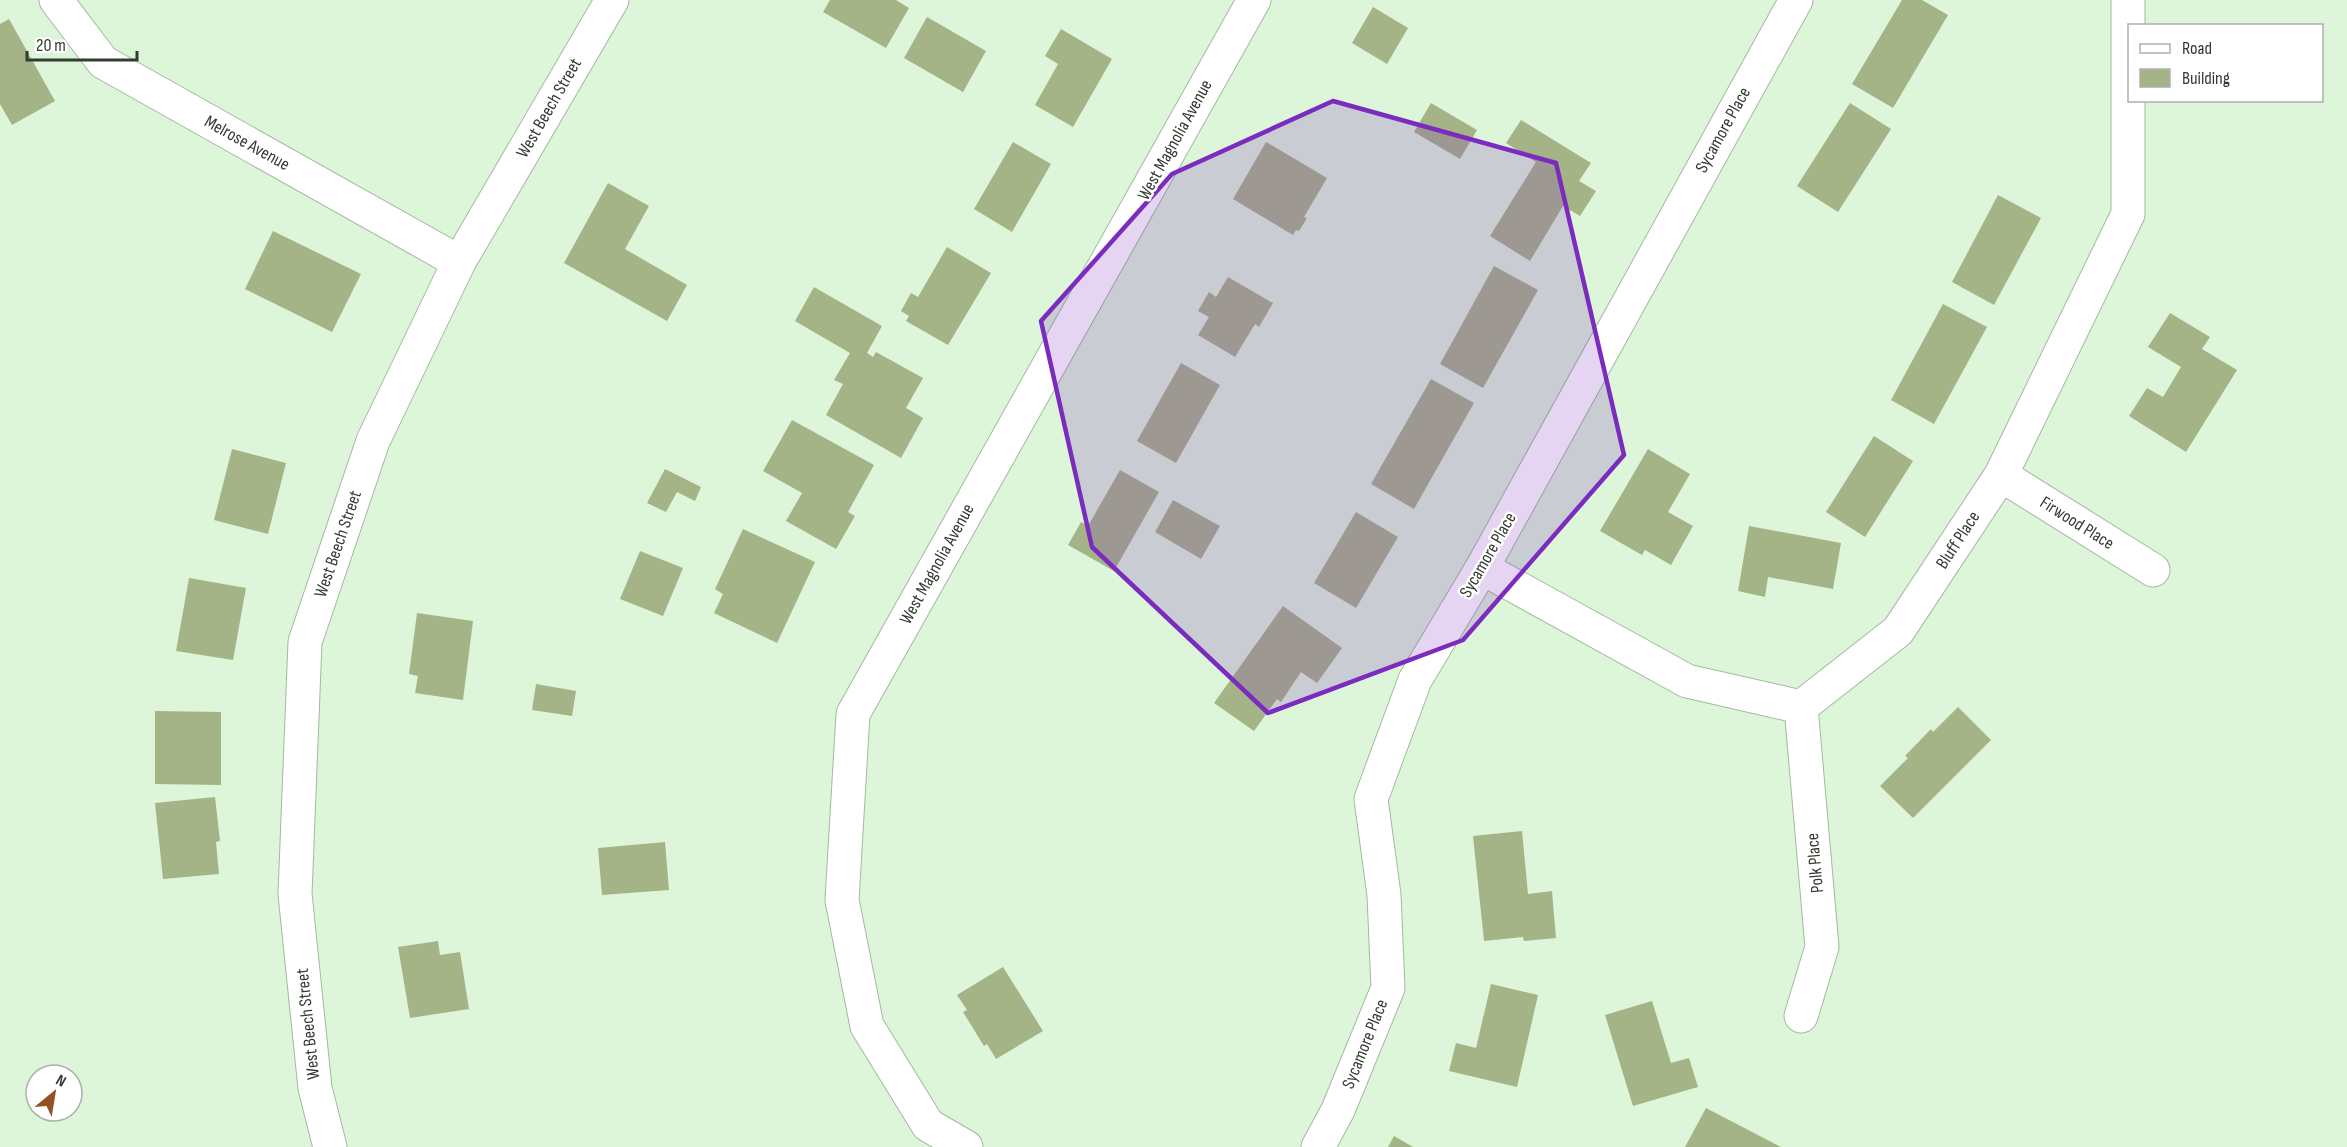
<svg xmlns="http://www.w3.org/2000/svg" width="2347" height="1147" viewBox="0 0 2347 1147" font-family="'Sofia Sans Condensed',sans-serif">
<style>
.building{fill:#a5b487}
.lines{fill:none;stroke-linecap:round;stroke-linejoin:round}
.minor-casing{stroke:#a3baa0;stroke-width:35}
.minor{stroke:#fff;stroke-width:33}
.marked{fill:#7b2cbf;fill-opacity:0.2;stroke:#7b2cbf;stroke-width:4.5;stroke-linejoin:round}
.labels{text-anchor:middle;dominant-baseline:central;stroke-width:5;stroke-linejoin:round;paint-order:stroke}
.street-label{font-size:18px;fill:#333c31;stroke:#fff}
</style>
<rect width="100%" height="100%" fill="#ddf5d9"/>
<g class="building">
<path d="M830,0H896L909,8L886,48L823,12Z"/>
<path d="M1902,0H1922L1948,15L1893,108L1852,84Z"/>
<path d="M1373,7L1408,28L1387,64L1352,43Z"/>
<path d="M927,17L986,51L963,92L904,58Z"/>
<path d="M9,19L55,101L12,125L0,104V24Z"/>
<path d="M1061,29L1112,59L1073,127L1035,105L1058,64L1045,56Z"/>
<path d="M1431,103L1477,130L1460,159L1414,132Z"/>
<path d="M1850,103L1891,129L1838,212L1797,186Z"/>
<path d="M1521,120L1591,163L1579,181L1596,191L1580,216L1563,206L1530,261L1490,236L1536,162L1506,143Z"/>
<path d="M1013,142L1051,164L1012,232L974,209Z"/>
<path d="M1266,142L1327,178L1304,217L1307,218L1299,231L1296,230L1293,235L1233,199Z"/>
<path d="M608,183L649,206L625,249L687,285L667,321L564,263Z"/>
<path d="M1998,195L2041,218L1994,305L1952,282Z"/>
<path d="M273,231L361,274L332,332L245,289Z"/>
<path d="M947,247L991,273L948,345L906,321L909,316L901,311L911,293L918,297Z"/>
<path d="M1494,266L1538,290L1483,388L1440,364Z"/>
<path d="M1228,277L1273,303L1259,327L1255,324L1235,357L1198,335L1209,317L1198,311L1209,292L1216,297Z"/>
<path d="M814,287L882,326L867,353L873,357L876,352L923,378L906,408L923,418L901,458L826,415L843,384L834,380L850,353L795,321Z"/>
<path d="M1943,304L1987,327L1934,424L1891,400Z"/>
<path d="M2170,313L2210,337L2202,349L2237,370L2186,452L2129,416L2147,388L2163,397L2181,367L2148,347Z"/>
<path d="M1181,363L1220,385L1176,463L1137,441Z"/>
<path d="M1431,379L1474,403L1414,509L1371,484Z"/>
<path d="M792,420L874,465L848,512L855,516L836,549L786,521L802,493L763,471Z"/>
<path d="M1874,436L1913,461L1865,537L1826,512Z"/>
<path d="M232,449L286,463L268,534L214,520Z"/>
<path d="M1648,449L1690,474L1668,512L1693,526L1671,565L1645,550L1642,555L1600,531Z"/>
<path d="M665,469L701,487L695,501L677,492L666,512L647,503Z"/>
<path d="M1120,470L1159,492L1114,571L1068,545L1081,522L1088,526Z"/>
<path d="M1173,500L1220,526L1201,559L1155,532Z"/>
<path d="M1356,512L1398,537L1356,608L1314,583Z"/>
<path d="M1749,526L1841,543L1833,589L1768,577L1765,597L1738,591Z"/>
<path d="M743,529L815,562L777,643L714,613L723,594L715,589Z"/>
<path d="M640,551L683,568L663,616L620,599Z"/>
<path d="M189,578L246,588L233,660L176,651Z"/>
<path d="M1283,606L1342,648L1317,683L1301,672L1281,702L1277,699L1254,731L1214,703Z"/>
<path d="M417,613L473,621L463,700L415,693L418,676L409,674Z"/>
<path d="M536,684L576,691L572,716L532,710Z"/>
<path d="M1958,707L1991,740L1913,818L1880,786L1908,758L1905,756L1931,729L1933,732Z"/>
<path d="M155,711L221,712V785L155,784Z"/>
<path d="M215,797L220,841L216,842L219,874L163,879L155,803Z"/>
<path d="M1522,831L1528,894L1552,891L1556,938L1524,941L1523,937L1484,941L1473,836Z"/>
<path d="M665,842L669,890L602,895L598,848Z"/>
<path d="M438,941L440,955L460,952L469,1009L410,1018L398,947Z"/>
<path d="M1003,967L1043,1031L996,1059L987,1044L984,1046L963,1012L967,1010L957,995Z"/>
<path d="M1491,984L1538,995L1517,1087L1449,1071L1456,1043L1476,1048Z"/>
<path d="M1652,1001L1671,1063L1689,1058L1698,1087L1633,1106L1605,1015Z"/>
<path d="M1706,1108L1781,1147H1685Z"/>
<path d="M1394,1136L1413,1147H1388Z"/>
</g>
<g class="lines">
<g class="minor-casing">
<g id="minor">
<path d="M56,0L103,62L459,262"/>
<path d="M2001,475L2153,570"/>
<path d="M1482,568L1687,681L1801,707"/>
<path d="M1801,707L1898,631L2001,475L2128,214V0"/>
<path d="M1801,1016L1822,947L1801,707"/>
<path d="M330,1147L315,1088L295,894L305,642L373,441L459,262L612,0"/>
<path d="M966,1147L928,1125L867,1026L842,900L853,714L1254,0"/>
<path d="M1318,1147L1338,1110L1388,988L1384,895L1371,799L1415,680L1482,568L1796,0"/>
</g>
</g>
<use href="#minor" class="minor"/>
</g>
<path class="marked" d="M1333,101L1556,163L1624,455L1463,640L1268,713L1092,547L1041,321L1172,174Z"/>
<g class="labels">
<g class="street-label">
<text transform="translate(549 108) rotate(-60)">West Beech Street</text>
<text transform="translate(1723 130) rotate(-61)">Sycamore Place</text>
<text transform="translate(1175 140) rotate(-61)">West Magnolia Avenue</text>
<text transform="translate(247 143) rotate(29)">Melrose Avenue</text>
<text transform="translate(2077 523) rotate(32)">Firwood Place</text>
<text transform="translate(1958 540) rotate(-57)">Bluff Place</text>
<text transform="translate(338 544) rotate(-71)">West Beech Street</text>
<text transform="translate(1488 555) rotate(-60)">Sycamore Place</text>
<text transform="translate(937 564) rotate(-61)">West Magnolia Avenue</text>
<text transform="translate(1815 863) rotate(-95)">Polk Place</text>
<text transform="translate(308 1024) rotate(-96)">West Beech Street</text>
<text transform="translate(1365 1044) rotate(-68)">Sycamore Place</text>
</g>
</g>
<rect x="2128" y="24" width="195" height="78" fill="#ffffff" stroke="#adb1ad" stroke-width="1.5"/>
<rect x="2140" y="44" width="30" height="9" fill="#ffffff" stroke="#adb1ad" stroke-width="1.5"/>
<text x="2182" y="54" font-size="18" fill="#333c31">Road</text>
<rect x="2140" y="69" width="30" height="18" fill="#a5b487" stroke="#adb1ad" stroke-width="1.5"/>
<text x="2182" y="84" font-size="18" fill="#333c31">Building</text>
<g transform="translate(54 1093) rotate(30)"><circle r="28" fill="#ffffff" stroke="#adb1ad" stroke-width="1.5"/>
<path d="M0-4.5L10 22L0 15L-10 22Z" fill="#955026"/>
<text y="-9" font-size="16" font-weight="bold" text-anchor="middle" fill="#333c31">N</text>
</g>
<path d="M27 51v9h110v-9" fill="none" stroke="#333c31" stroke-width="3"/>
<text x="36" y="51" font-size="18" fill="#333c31" stroke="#ffffff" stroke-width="4.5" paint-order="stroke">20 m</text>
</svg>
